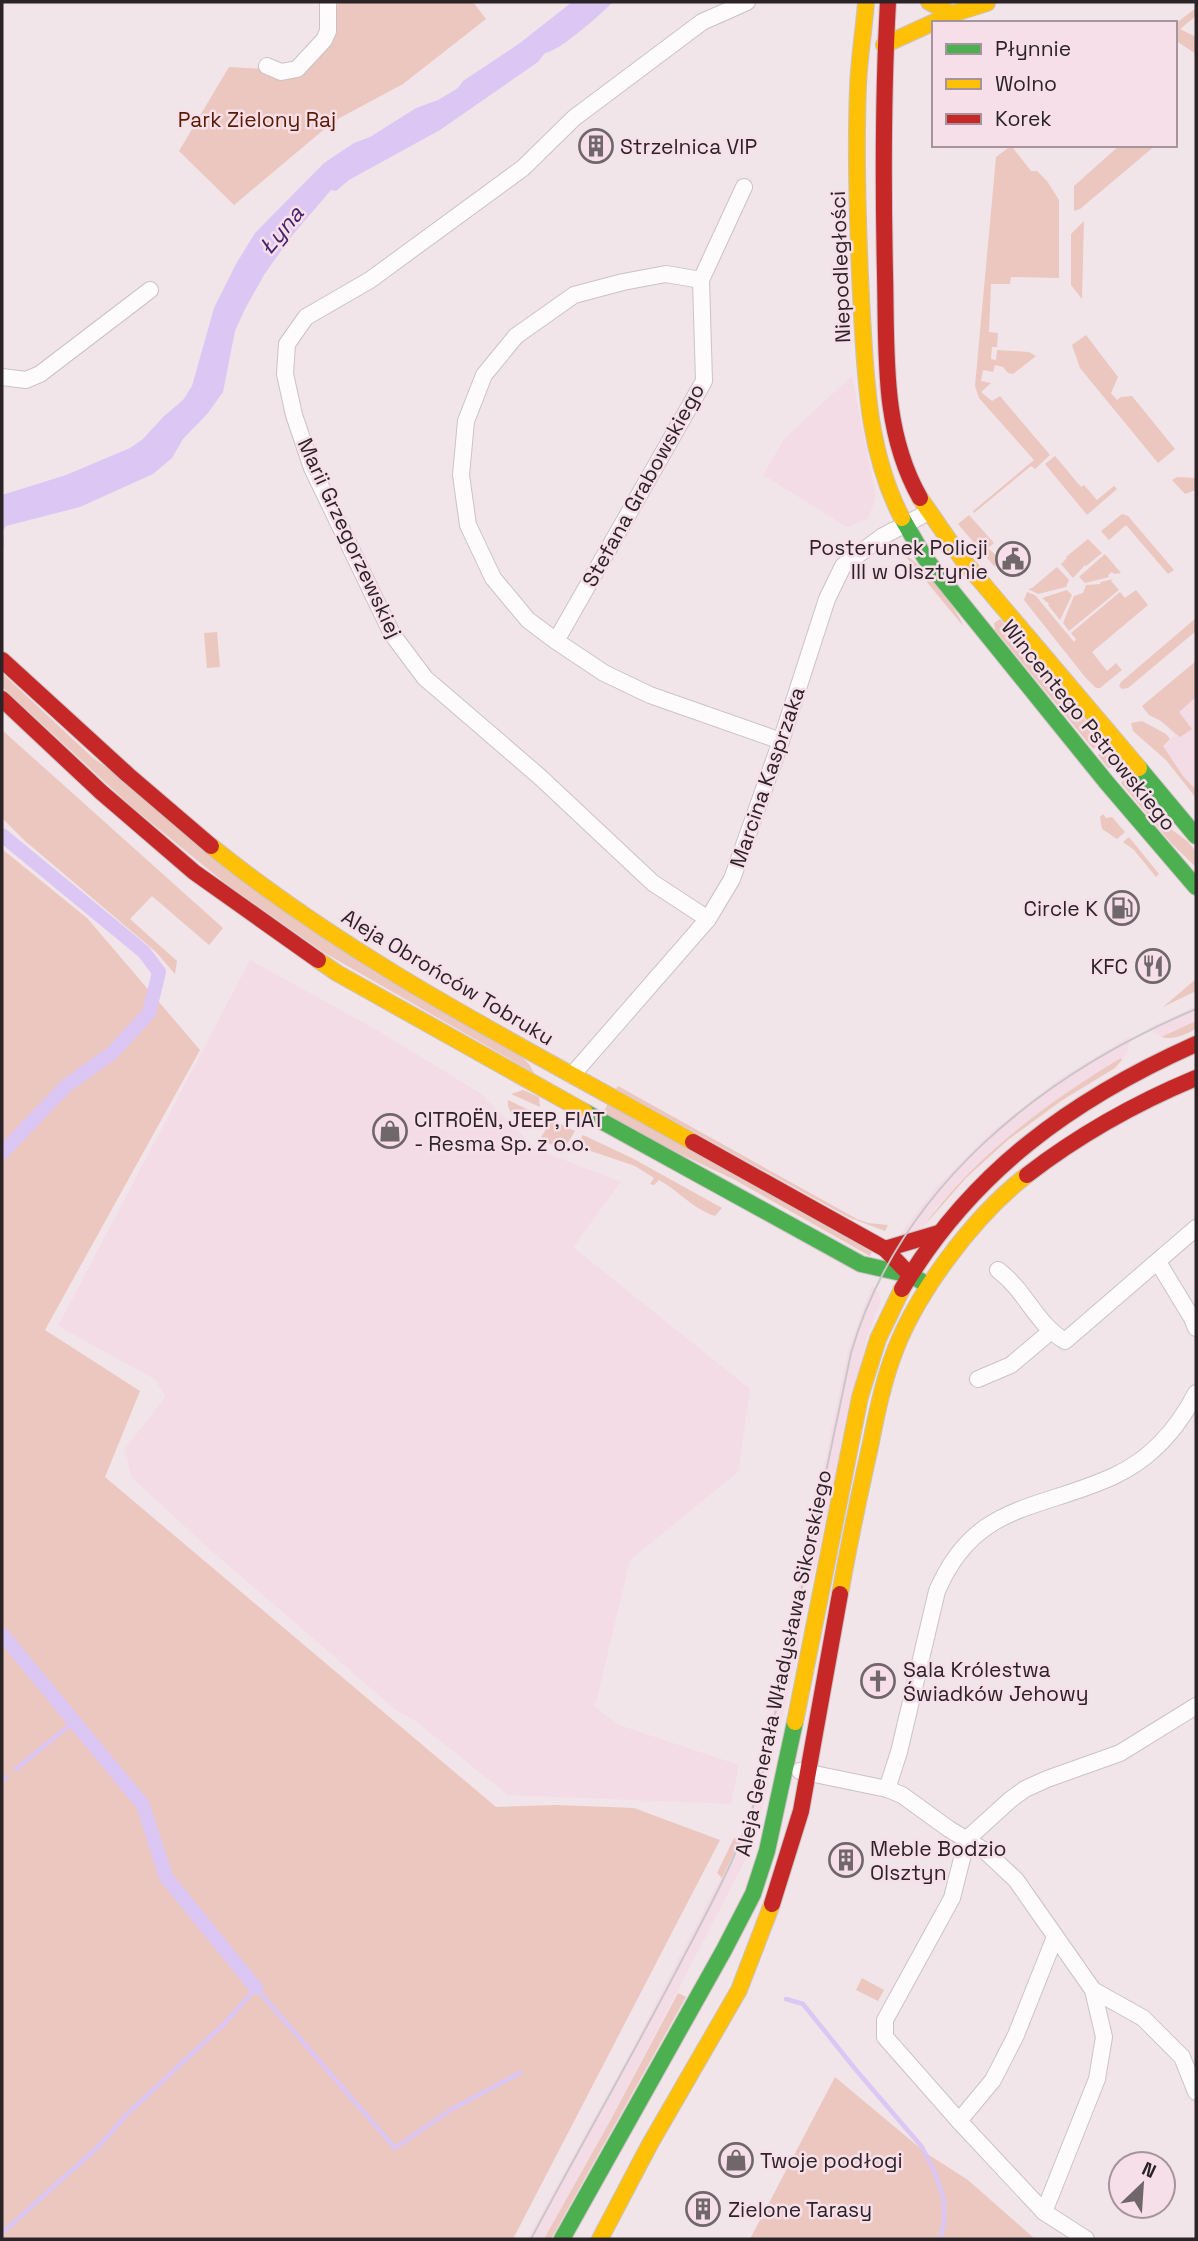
<svg xmlns="http://www.w3.org/2000/svg" width="1198" height="2241" viewBox="0 0 1198 2241" font-family="'Space Grotesk',sans-serif">
<style>
.built{fill:#f3dce6}
.green{fill:#ebc7bf}
.water{fill:#dcc6f4}
.lines{fill:none;stroke-linecap:round;stroke-linejoin:round}
.stream{stroke:#dcc6f4;stroke-width:4.5}
.canal{stroke:#dcc6f4;stroke-width:14}
.street-casing{stroke:#ccc2c6;stroke-width:18}
.fast-casing{stroke:#ccc2c6;stroke-width:18}
.slow-casing{stroke:#ccc2c6;stroke-width:18}
.jam-casing{stroke:#ccc2c6;stroke-width:18}
.street{stroke:#fdfbfc;stroke-width:16}
.fast{stroke:#4caf50;stroke-width:16}
.slow{stroke:#ffc107;stroke-width:16}
.jam{stroke:#c62828;stroke-width:16}
.tram{stroke:#cac6c8;stroke-width:2}
.labels{text-anchor:middle;dominant-baseline:central;stroke-width:5;stroke-linejoin:round;paint-order:stroke}
.park-label{font-size:21px;fill:#581a01;stroke:#f7dfe9}
.poi-label{font-size:21px;fill:#2b2326;stroke:#f7dfe9;text-anchor:start}
.street-label{font-size:21px;fill:#2b2326;stroke:#f7dfe9}
.water-label{font-size:23px;font-style:italic;fill:#46226b;stroke:#f7dfe9}
</style>
<rect width="100%" height="100%" fill="#f1e5ea"/>
<g class="built">
<path d="M852,376L876,497L868,519L847,527L763,475L785,438Z"/>
<path d="M1196,691V790L1183,776L1163,746L1175,735L1161,721Z"/>
<path d="M250,960L377,1030L480,1093L536,1149L621,1182L573,1247L750,1389L738,1472L630,1560L595,1707L619,1725L739,1765L731,1804L508,1795L414,1720L396,1710L206,1546L131,1477L125,1449L165,1397L156,1380L58,1326Z"/>
<path d="M1196,1006V1021L1161,1037L1148,1028Z"/>
<path d="M1130,1036L1127,1055L1083,1082L1026,1123L965,1177L937,1207L920,1232L899,1236L936,1187L991,1132L1059,1079Z"/>
<path d="M872,1285L879,1294L881,1301L867,1337L812,1581L797,1593L848,1351Z"/>
<path d="M792,1615L801,1632L781,1725L767,1740Z"/>
<path d="M760,1771L769,1784L762,1810L757,1830H744Z"/>
<path d="M740,1840L752,1847L609,2123L544,2239H527L628,2057Z"/>
</g>
<g class="green">
<path d="M338,2H473L486,19L403,84L334,121L234,205L179,151L229,67L305,71L333,30Z"/>
<path d="M1196,8V16L1180,29L1196,37V54L1175,40V24Z"/>
<path d="M1012,145H1016L1013,148L1031,171H1037L1047,181L1059,200V278L1011,277L1010,284H991L989,332L998,333L997,347H992L991,359L996,360L997,350L1029,352L1036,356L1013,374L1008,373L1003,367L995,365L993,372L983,370L981,381L991,383L981,392L992,401L1000,396L1050,455L1035,469L1031,466L974,513L973,511L1034,460L979,398L975,386L996,157Z"/>
<path d="M1120,145H1156L1080,209L1074,211V186Z"/>
<path d="M1084,221L1082,299L1071,285V234Z"/>
<path d="M1086,335L1118,377L1111,393L1117,400L1121,397L1132,396L1175,449L1158,463L1080,368L1072,345Z"/>
<path d="M1055,456L1081,487L1084,485L1097,500L1114,486L1117,489L1087,515L1045,464Z"/>
<path d="M1177,477L1196,478V490L1185,494L1172,480Z"/>
<path d="M1122,514L1128,516L1174,570L1168,574L1126,525L1109,540L1101,531Z"/>
<path d="M969,515L994,543L988,548L1004,563L994,566L958,524Z"/>
<path d="M1088,539L1102,553L1086,566L1085,565L1073,578L1061,564L1067,558L1066,557Z"/>
<path d="M903,553C922,565 957,607 963,626Z"/>
<path d="M1105,554L1121,573L1114,574L1112,572L1108,575L1109,577L1085,583L1079,577Z"/>
<path d="M1057,567L1069,580L1066,587L1038,594L1028,589L1032,588Z"/>
<path d="M1113,579L1111,581L1119,590L1069,631L1063,623L1074,596L1083,593L1086,585L1100,584L1101,582Z"/>
<path d="M1067,590L1072,595L1060,620L1048,605L1049,604L1042,598Z"/>
<path d="M1136,590L1148,605L1092,652L1107,671L1116,663L1122,670L1100,688H1096L1085,677L1024,600L1027,592L1035,595L1074,642L1076,639L1071,633L1120,592L1125,598Z"/>
<path d="M1196,618V631L1128,688L1122,689L1119,686L1121,682Z"/>
<path d="M1000,619L1103,741L1093,749L995,630L994,623Z"/>
<path d="M217,632L220,667L207,668L204,633Z"/>
<path d="M1196,661V697L1179,712L1192,729L1180,737L1161,721L1149,715L1142,706Z"/>
<path d="M2,673L93,758L520,1055L529,1064L534,1073L323,952L225,883L132,807L2,687Z"/>
<path d="M1142,721L1166,734L1170,739L1163,746L1183,776L1196,790V798L1166,760L1133,731L1131,723Z"/>
<path d="M2,730L223,928L209,945L152,896L130,919L177,961L175,974L156,952L24,840L2,818Z"/>
<path d="M1108,747L1122,764L1108,768L1098,755Z"/>
<path d="M1123,780L1130,783L1167,826L1187,841L1196,851V867L1171,843L1121,783Z"/>
<path d="M1103,814L1106,818L1112,817L1125,832L1117,839L1102,829L1100,817Z"/>
<path d="M1129,837L1159,874L1156,877L1134,850L1123,842Z"/>
<path d="M2,849L87,918L200,1050L45,1330L140,1391L105,1477L496,1807L556,1805L634,1808L720,1840L513,2239H2Z"/>
<path d="M1196,979V991L1163,1007Z"/>
<path d="M1196,1021V1029C1184,1035 1174,1040 1161,1037Z"/>
<path d="M1121,1058L1122,1060L1115,1068L1061,1101L1009,1139L967,1177L923,1227C974,1157 1046,1103 1121,1058Z"/>
<path d="M618,1086L857,1219L868,1223L888,1225L885,1231L848,1217L616,1089Z"/>
<path d="M523,1090L539,1097L540,1107L511,1094Z"/>
<path d="M508,1100L537,1114L530,1126L528,1127C518,1119 506,1113 508,1100Z"/>
<path d="M608,1104L872,1252L870,1256L735,1180L674,1151L602,1114Z"/>
<path d="M552,1120L575,1131L564,1149L550,1144L541,1137Z"/>
<path d="M583,1135L632,1158L722,1208L715,1216C693,1209 679,1191 659,1180L654,1185L650,1184L654,1178L635,1166L579,1147L577,1153L572,1152Z"/>
<path d="M734,1838L740,1840L722,1878L717,1873Z"/>
<path d="M862,1978L884,1990L878,2001L856,1990Z"/>
<path d="M678,1993L686,1997L551,2239H544L609,2123Z"/>
<path d="M835,2077L926,2153L968,2180L1035,2239H750Z"/>
</g>
<path class="water" d="M572,2H613C601,14 560,51 545,53L538,62L440,130L349,180L336,191L331,190L290,238L264,275L245,309L235,331L223,392L208,413L183,439L172,458L153,474L80,507L6,526L3,531L4,547L2,548V495L66,475L130,448L143,439L164,416L183,400L192,386L214,308L236,264L255,233L324,163L354,143L370,137L416,108L438,100L458,88L463,81L520,43Z"/>
<g class="lines">
<g class="stream">
<path d="M16,1769L75,1721"/>
<path d="M2,1780L6,1777"/>
<path d="M786,1999L803,2004L856,2070L922,2147L935,2173L944,2200V2222L940,2239"/>
<path d="M2,2233L100,2145L127,2114L225,2023L256,1988L395,2148L452,2109L520,2073"/>
</g>
<g class="canal">
<path d="M2,835L144,952L159,972L149,1013L112,1053L66,1086L2,1153"/>
<path d="M2,1634L143,1805L166,1877L256,1988"/>
</g>
<g class="street-casing">
<g id="street">
<path d="M267,66L281,72L297,69L324,40L328,31V2"/>
<path d="M701,280L744,187"/>
<path d="M2,377L26,380L40,374L150,290"/>
<path d="M556,641L704,381L701,280L666,274L623,282L574,295L516,336L484,375L466,421L461,475L468,525L493,578L528,620L556,641L604,673L650,695L781,741"/>
<path d="M708,919L653,883L540,777L425,678L392,634L312,468L294,415L285,374L287,344L306,317L370,280L523,168L574,118L702,22L747,2"/>
<path d="M573,1074L708,919L732,879L781,741L827,599L843,566L883,536L927,513"/>
<path d="M1158,1262L1192,1318L1196,1328"/>
<path d="M998,1270C1026,1291 1035,1323 1065,1341L1196,1228"/>
<path d="M978,1379L1011,1365L1050,1332"/>
<path d="M800,1771L887,1789L902,1795L949,1829L985,1851L1016,1880L1093,1990L1143,2018L1182,2057L1196,2092"/>
<path d="M887,1789L899,1752L937,1591C975,1502 1038,1511 1114,1476C1151,1459 1178,1428 1196,1393"/>
<path d="M967,1839L952,1898L885,2020V2037L959,2121L993,2080L1016,2035L1055,1937"/>
<path d="M967,1839L1010,1800L1025,1789L1047,1779L1120,1753L1196,1706"/>
<path d="M959,2121L1044,2212L1097,2079L1104,2037L1093,1990"/>
<path d="M1044,2212L1086,2239"/>
</g>
</g>
<g class="fast-casing">
<g id="fast">
<path d="M902,518L925,558L1107,783L1196,887"/>
<path d="M1139,768L1196,836"/>
<path d="M585,1112L861,1264L910,1275L921,1281"/>
<path d="M562,2239L724,1950L753,1894L767,1851L795,1722"/>
</g>
</g>
<g class="slow-casing">
<g id="slow">
<path d="M866,2C864,30 859,58 858,87C855,163 858,240 862,316C866,385 869,455 902,518"/>
<path d="M929,2L952,14"/>
<path d="M884,45L952,14L987,3"/>
<path d="M920,498L962,559L1139,768"/>
<path d="M211,846C358,965 528,1049 693,1142"/>
<path d="M318,960L337,973L585,1112"/>
<path d="M840,1594C849,1544 859,1496 870,1447C876,1417 882,1387 892,1359C914,1295 974,1216 1027,1175"/>
<path d="M795,1722L860,1397L878,1339L902,1289"/>
<path d="M600,2239L650,2144L739,1990L772,1904"/>
</g>
</g>
<g class="jam-casing">
<g id="jam">
<path d="M888,2C883,93 883,183 885,274C887,351 881,429 920,498"/>
<path d="M2,660L128,775L211,846"/>
<path d="M2,699L101,792L194,872L318,960"/>
<path d="M693,1142L885,1249L910,1275"/>
<path d="M1027,1175C1079,1135 1136,1103 1196,1078"/>
<path d="M885,1249L939,1233"/>
<path d="M902,1289C972,1171 1073,1099 1196,1044"/>
<path d="M772,1904L801,1811L840,1594"/>
</g>
</g>
<use href="#street" class="street"/>
<use href="#fast" class="fast"/>
<use href="#slow" class="slow"/>
<use href="#jam" class="jam"/>
<path class="tram" d="M531,2239C581,2145 634,2053 683,1958C715,1897 747,1839 763,1772L851,1353C899,1187 1042,1074 1196,1009"/>
</g>
<defs>
<g id="building-ring" transform="scale(1.75)"><circle r="9.5" fill="#f7dfe9" stroke="#70676b" stroke-width="1.5"/><path d="M-4-6H4V6H1V3H-1V6H-4ZM-2.5-4.3h1.7v1.8h-1.7ZM.8-4.3h1.7v1.8H.8ZM-2.5-1h1.7V.8h-1.7ZM.8-1h1.7V.8H.8Z" fill="#70676b"/></g>
<g id="civic-ring" transform="scale(1.75)"><circle r="9.5" fill="#f7dfe9" stroke="#70676b" stroke-width="1.5"/><path d="M-.6-6.5H3V-4.5H.6V-3L4-1V1h2V6H-6V1h2V-1L-.6-3ZM-1.2 2.5V6h2.4V2.5Z" fill="#70676b"/></g>
<g id="fuel-ring" transform="scale(1.75)"><circle r="9.5" fill="#f7dfe9" stroke="#70676b" stroke-width="1.5"/><path d="M-5.5-6h7V0h2V4h1.3V-2.5L3-4.5l.8-.8L6-3V5H2.5V1h-1V6h-7ZM-4.2-4.7v3.2H.2V-4.7Z" fill="#70676b"/></g>
<g id="restaurant-ring" transform="scale(1.75)"><circle r="9.5" fill="#f7dfe9" stroke="#70676b" stroke-width="1.5"/><path d="M-5-6h1v4h1v-4h1v4h1v-4h1v5L-1.5 .5V6h-2V.5L-5-1ZM5-6V6H3V1.5H1.5Q1.5-4 5-6Z" fill="#70676b"/></g>
<g id="shop-ring" transform="scale(1.75)"><circle r="9.5" fill="#f7dfe9" stroke="#70676b" stroke-width="1.5"/><path d="M-5-2.5h2.3a2.7 3.5 0 0 1 5.4 0H5L5.5 6h-11ZM-1.5-2.5h3a1.5 2.3 0 0 0-3 0Z" fill="#70676b"/></g>
<g id="church-ring" transform="scale(1.75)"><circle r="9.5" fill="#f7dfe9" stroke="#70676b" stroke-width="1.5"/><path d="M-1.2-6h2.4v3.5h3.3v2.4h-3.3V6h-2.4V-.1h-3.3v-2.4h3.3Z" fill="#70676b"/></g>
</defs>
<g fill-rule="evenodd">
<use href="#building-ring" x="596" y="146"/>
<use href="#civic-ring" x="1013" y="559"/>
<use href="#fuel-ring" x="1122" y="908"/>
<use href="#restaurant-ring" x="1153" y="966"/>
<use href="#shop-ring" x="390" y="1131"/>
<use href="#church-ring" x="878" y="1681"/>
<use href="#building-ring" x="846" y="1860"/>
<use href="#shop-ring" x="736" y="2160"/>
<use href="#building-ring" x="703" y="2209"/>
</g>
<g class="labels">
<g class="park-label">
<text x="257" y="119">Park Zielony Raj</text>
</g>
<g class="poi-label">
<text x="620" y="146">Strzelnica VIP</text>
<text x="988" y="547" text-anchor="end">Posterunek Policji<tspan x="988" dy="24">III w Olsztynie</tspan></text>
<text x="1098" y="908" text-anchor="end">Circle K</text>
<text x="1128" y="966" text-anchor="end">KFC</text>
<text x="414" y="1119">CITROËN, JEEP, FIAT<tspan x="414" dy="24">- Resma Sp. z o.o.</tspan></text>
<text x="903" y="1669">Sala Królestwa<tspan x="903" dy="24">Świadków Jehowy</tspan></text>
<text x="870" y="1848">Meble Bodzio<tspan x="870" dy="24">Olsztyn</tspan></text>
<text x="760" y="2160">Twoje podłogi</text>
<text x="728" y="2209">Zielone Tarasy</text>
</g>
<g class="street-label">
<text transform="translate(840 267) rotate(-92)">Niepodległości</text>
<text transform="translate(643 485) rotate(-61)">Stefana Grabowskiego</text>
<text transform="translate(350 538) rotate(65)">Marii Grzegorzewskiej</text>
<text transform="translate(1089 725) rotate(51)">Wincentego Pstrowskiego</text>
<text transform="translate(767 777) rotate(-71)">Marcina Kasprzaka</text>
<text transform="translate(448 977) rotate(31)">Aleja Obrońców Tobruku</text>
<text transform="translate(783 1663) rotate(-78)">Aleja Generała Władysława Sikorskiego</text>
</g>
<g class="water-label">
<text transform="translate(281 230) rotate(-50)">Łyna</text>
</g>
</g>
<rect width="1198" height="2241" fill="none" stroke="#2b2326" stroke-width="7"/>
<rect x="932" y="21" width="245" height="126" fill="#f7dfe9" stroke="#a5949b" stroke-width="2"/>
<rect x="946" y="44" width="35" height="10" fill="#4caf50" stroke="#a5949b" stroke-width="2"/>
<text x="995" y="56" font-size="21" fill="#2b2326">Płynnie</text>
<rect x="946" y="79" width="35" height="10" fill="#ffc107" stroke="#a5949b" stroke-width="2"/>
<text x="995" y="91" font-size="21" fill="#2b2326">Wolno</text>
<rect x="946" y="114" width="35" height="10" fill="#c62828" stroke="#a5949b" stroke-width="2"/>
<text x="995" y="126" font-size="21" fill="#2b2326">Korek</text>
<g transform="translate(1142 2185) rotate(25)"><circle r="33" fill="#f7dfe9" stroke="#a5949b" stroke-width="2"/>
<path d="M0-5L12 26L0 18L-12 26Z" fill="#70676b"/>
<text y="-10" font-size="19" font-weight="bold" text-anchor="middle" fill="#2b2326">N</text>
</g>
</svg>
